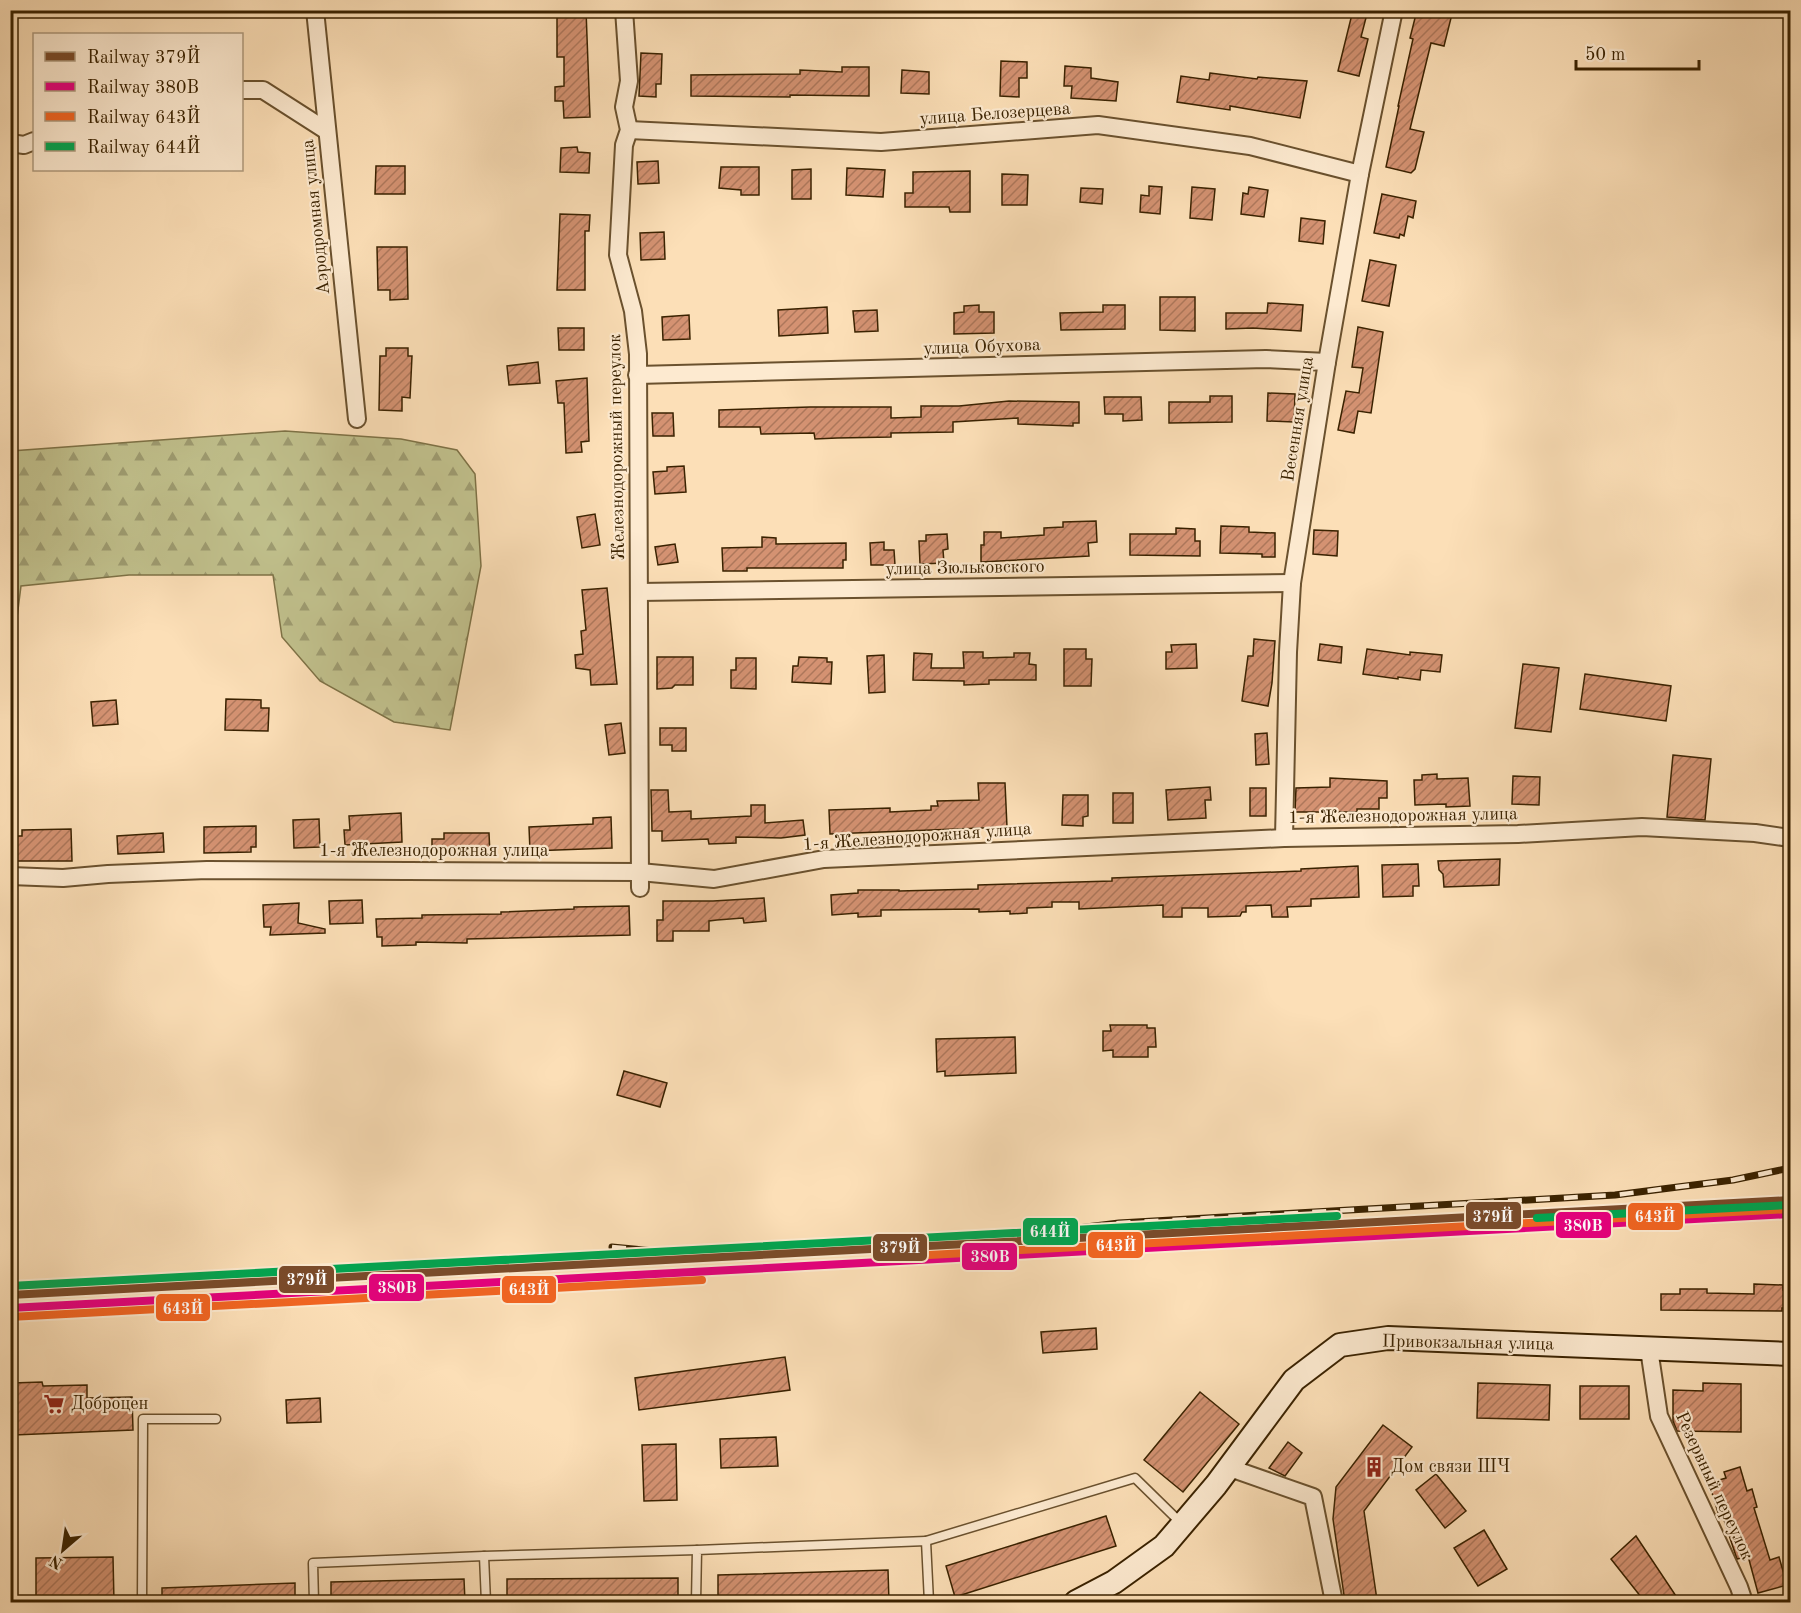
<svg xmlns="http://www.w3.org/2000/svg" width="1801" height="1613" viewBox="0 0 1801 1613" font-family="'Old Standard TT',serif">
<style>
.forest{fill:url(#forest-firs);stroke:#7e7246;stroke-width:1.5}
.building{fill:url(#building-hatch);stroke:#3a2200;stroke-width:1.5}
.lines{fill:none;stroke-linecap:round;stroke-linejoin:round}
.service-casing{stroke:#6a512e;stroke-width:11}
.minor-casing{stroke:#6a512e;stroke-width:20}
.secondary-casing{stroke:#3a2200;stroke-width:26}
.service{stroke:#fdead0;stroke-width:8}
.minor{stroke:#fdead0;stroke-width:16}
.secondary{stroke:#fdead0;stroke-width:22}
.rail-casing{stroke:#3a2200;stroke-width:7}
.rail{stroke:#fdead0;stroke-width:4.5;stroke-dasharray:14;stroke-linecap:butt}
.rail-1-casing{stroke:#fdead0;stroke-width:12}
.rail-2-casing{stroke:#fdead0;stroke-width:12}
.rail-3-casing{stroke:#fdead0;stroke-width:12}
.rail-4-casing{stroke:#fdead0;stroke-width:12}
.rail-1{stroke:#7a4b2a;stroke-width:8}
.rail-2{stroke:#e5007d;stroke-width:8}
.rail-3{stroke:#f26522;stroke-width:8}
.rail-4{stroke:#00a651;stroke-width:8}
.labels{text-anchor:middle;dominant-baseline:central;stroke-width:4.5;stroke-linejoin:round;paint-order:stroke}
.street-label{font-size:18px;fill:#3a2200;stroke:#fdead0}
.poi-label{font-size:18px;fill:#3a2200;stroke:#fdead0;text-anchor:start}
.line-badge{stroke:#fdead0;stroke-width:2}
.badge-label{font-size:16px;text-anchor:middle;font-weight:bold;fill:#fff}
</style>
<defs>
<pattern id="forest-firs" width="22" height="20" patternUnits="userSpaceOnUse" patternTransform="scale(1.5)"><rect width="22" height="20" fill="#c1c18d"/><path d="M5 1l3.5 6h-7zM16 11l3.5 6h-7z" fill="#9e9c71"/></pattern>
<pattern id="building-hatch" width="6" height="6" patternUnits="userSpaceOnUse" patternTransform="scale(1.5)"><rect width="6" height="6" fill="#d49272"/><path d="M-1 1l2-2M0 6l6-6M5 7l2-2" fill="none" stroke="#ad775b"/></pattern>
</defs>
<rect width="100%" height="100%" fill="#fcdfb7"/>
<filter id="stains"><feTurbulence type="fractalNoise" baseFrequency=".00333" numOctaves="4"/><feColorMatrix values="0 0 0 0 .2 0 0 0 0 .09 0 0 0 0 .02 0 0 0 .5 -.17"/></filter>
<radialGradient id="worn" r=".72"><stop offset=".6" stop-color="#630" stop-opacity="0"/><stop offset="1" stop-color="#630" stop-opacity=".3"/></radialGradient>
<path class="forest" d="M285,431L401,439L457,450L475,474L481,566L450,730L394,722L320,681L282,637L273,575H129L21,586L11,665V451Z"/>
<g class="building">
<path d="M563,10H586L590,117L564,118L563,101H555V87L564,86V57H557V15H563Z"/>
<path d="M1353,10H1368L1361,37L1368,39L1359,76L1338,71Z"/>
<path d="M1417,10H1453L1444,46L1431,43L1410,129L1424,132L1415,169L1411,173L1386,167L1399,106H1398L1413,39L1410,38Z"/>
<path d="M641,53L662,54L661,84H656V97L639,96Z"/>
<path d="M1001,61L1027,62V78H1019V97L1000,96Z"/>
<path d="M1065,66L1091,68V78L1118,82L1116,101L1071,98L1072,86H1064Z"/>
<path d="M842,67H869V96L790,95V97L691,96V75L800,74V70L842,72Z"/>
<path d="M902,70L929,72V94L901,93Z"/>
<path d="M1210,73L1257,79L1258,77L1307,81L1300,118L1230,106V110L1177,102L1181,76L1209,80Z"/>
<path d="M577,147L578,152L590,153L589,173L560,172L561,148Z"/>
<path d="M658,161L659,183L638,184L637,162Z"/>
<path d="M376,166H405V194H375Z"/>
<path d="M721,167H759V195H741V190L719,188Z"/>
<path d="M847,168L885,170L883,197L846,195Z"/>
<path d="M811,169V199H792V170Z"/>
<path d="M970,171V212H950L949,207H905V193H913V172Z"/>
<path d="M1002,174L1028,175L1027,205H1002Z"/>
<path d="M1149,186L1162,187L1160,214L1140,212L1141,195L1149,196Z"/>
<path d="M1192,187L1215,189L1212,220L1190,218Z"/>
<path d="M1249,187L1268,190L1264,217L1241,214L1243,193L1248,194Z"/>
<path d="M1081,188L1103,189L1102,204L1080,202Z"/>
<path d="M1382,194L1416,201L1413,218L1408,216L1404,236L1400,234L1399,238L1374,233Z"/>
<path d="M560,214L590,215L589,231H585V290H557Z"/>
<path d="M1301,218L1325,221L1323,244L1299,241Z"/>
<path d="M664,232L665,259L641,260L640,233Z"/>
<path d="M377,247H407L408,299L390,300V290H378Z"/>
<path d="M1370,260L1396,265L1389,306L1362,301Z"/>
<path d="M1160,297H1195V331L1160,330Z"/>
<path d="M1268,303L1303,305L1301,331L1253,328L1226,329V313H1267Z"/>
<path d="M979,305V312H994V333L954,334V313L964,312V306Z"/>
<path d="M1103,305H1125V329L1061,330L1060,313L1103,312Z"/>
<path d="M827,307L828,333L779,336L778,310Z"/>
<path d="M877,310L878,331L855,332L853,311Z"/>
<path d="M689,315L690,339L663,340L662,317Z"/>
<path d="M1358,327L1383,332L1371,413L1358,411L1354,433L1338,430L1346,391L1359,393L1363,368L1352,367Z"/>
<path d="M558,328H584V350H559Z"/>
<path d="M386,348H408V356H412L410,398L402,397V411L379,410L380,356H386Z"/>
<path d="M538,362L540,383L509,385L507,366Z"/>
<path d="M587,378L589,441L581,442L582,452L566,453L564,403H558L556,381Z"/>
<path d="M1268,393L1295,394L1294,422L1267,421Z"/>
<path d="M1210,396H1232V422L1169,423V402H1210Z"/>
<path d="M1104,397H1141L1142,420L1123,421V414H1105Z"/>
<path d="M1009,401L1079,402V423H1073V426L1018,424V418L953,422V432L891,433V437L837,438L815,439L814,433L761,434L760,427H719V410L810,407H891V418L921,417V406H959Z"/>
<path d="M652,413H673L674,436H653Z"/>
<path d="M684,466L686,492L655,494L653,472L667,471V467Z"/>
<path d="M595,514L600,545L582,548L577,517Z"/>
<path d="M1096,521L1097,542L1088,543L1089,556L981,562V545H984V532H1001V538L1044,535V528L1063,527V522Z"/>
<path d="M1221,526L1249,527V532L1275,533V557H1262V554L1220,553Z"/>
<path d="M1176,528L1195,529V541H1200V556L1130,555V534H1176Z"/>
<path d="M1314,530L1338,531L1337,556L1313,554Z"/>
<path d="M947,534L948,549L943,550L944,563L920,564L919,541H926V535Z"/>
<path d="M762,537L776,538V544L846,543V560H843V568H747V571H723L722,548L762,547Z"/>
<path d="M884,542V550H894L895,565H871L870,543Z"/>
<path d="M675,544L678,562L658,565L655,547Z"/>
<path d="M607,588L617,684L591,685L590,670L576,668L575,655L583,654L581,631L586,630L582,590Z"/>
<path d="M1254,639L1275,641L1272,683L1268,706L1242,701L1248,656H1253Z"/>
<path d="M1196,644L1197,668L1166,669V652H1172L1171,645Z"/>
<path d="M1320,644L1342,647L1341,663L1318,660Z"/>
<path d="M1064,649H1086V659H1092L1091,686H1064Z"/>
<path d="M1367,649L1410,655V652L1442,655L1440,672L1421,670L1420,680L1398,677V679L1363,674Z"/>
<path d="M963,652H983V658L1014,657V653H1030L1029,664L1036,665V680H989V684L964,685V681L913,680L914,653L932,654L931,668H964Z"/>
<path d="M884,655L885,692L869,693L867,656Z"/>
<path d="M657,657H693V685H675L672,688L657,689Z"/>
<path d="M799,657L827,658V662H832L831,684L792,682L793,666H798Z"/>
<path d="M736,658H756V689L731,688V670H736Z"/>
<path d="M1523,664L1559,668L1551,732L1515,728Z"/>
<path d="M1585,674L1671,686L1666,721L1580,709Z"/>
<path d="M226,699L261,700V708H269L268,731L225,730Z"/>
<path d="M116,700L118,724L93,726L91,702Z"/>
<path d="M621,723L625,753L609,755L605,725Z"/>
<path d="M660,728H686V751H672V745H660Z"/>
<path d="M1267,733L1269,764L1256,765L1255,734Z"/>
<path d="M1673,755L1711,759L1705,820L1667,817Z"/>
<path d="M1437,774V779L1468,778L1470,806L1446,807V804L1415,805L1414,780H1422V775Z"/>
<path d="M1513,776L1540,777L1539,805L1512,804Z"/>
<path d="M1330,778L1387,781V798H1379V809H1357V812H1295L1296,788L1330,787Z"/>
<path d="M978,783H1005L1007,827L830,834L829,810L890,808V812L931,810V806H938L937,801L979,800Z"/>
<path d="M1210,787L1211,800H1205L1206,818L1168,820L1166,790Z"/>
<rect x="1250" y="788" width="16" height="28"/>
<path d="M651,790H668L669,812L691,811V819L751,816V805H765V823L803,820L805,835L781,838L736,837V843L709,844L708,839L662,841V831H652Z"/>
<rect x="1113" y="793" width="20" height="30"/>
<path d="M1063,795H1088V816L1083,817V826L1062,825Z"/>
<path d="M401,813L402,842L345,845L344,830H350L349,816Z"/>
<path d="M611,817L612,848L530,851L529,827L593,824V818Z"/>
<path d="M319,819L320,847L294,848L293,820Z"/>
<path d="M256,826V847H251V852L204,853V827Z"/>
<path d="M71,829L72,861H14L13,836H22V830Z"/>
<path d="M163,833L164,852L118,854L117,836Z"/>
<path d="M444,833H489L490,855H432V839H444Z"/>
<path d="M1500,859L1499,885L1444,887L1443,874L1439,870L1438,861Z"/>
<path d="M1418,864L1419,886H1413V896L1383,897L1382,865Z"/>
<path d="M1358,866L1359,897L1311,899V906L1287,907L1288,917H1272L1271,905L1246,906V912H1242L1240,916L1208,917V908H1182V917H1163V905L1079,909V902H1052V907L1027,908V913L1010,914V911L979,912V909L881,910V916L858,917V913L832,915L831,895L858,893V890H899V891L978,889V885L1112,881V878L1301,871V869Z"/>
<path d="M764,898L766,921L744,923L743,918L717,920L709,921V931H673V941H657V920H663V901H713Z"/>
<path d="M362,900L363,923L330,924L329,901Z"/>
<path d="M299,903L298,923L325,929V933L270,935L271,927H264L263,905Z"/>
<path d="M629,906L630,935L467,939V943L416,942V945L382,946V937H377L376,919L422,918V915L501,914V912L574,909V907Z"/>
<path d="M1110,1025H1147V1028H1155L1156,1047H1148V1057H1113V1050L1103,1051V1031H1111Z"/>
<path d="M1015,1037L1016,1073L945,1076V1071L937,1072L936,1039Z"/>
<path d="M624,1071L667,1083L660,1107L617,1095Z"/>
<path d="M1754,1284L1783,1285V1290H1791V1308H1782V1311L1661,1310V1294H1680V1289H1707V1293L1754,1294Z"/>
<path d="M1096,1328L1097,1349L1043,1353L1041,1332Z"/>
<path d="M785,1357L790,1390L639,1410L635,1378Z"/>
<path d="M42,1382L43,1386L87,1385V1398L132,1397L133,1430L14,1435L12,1383Z"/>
<path d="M1478,1383L1550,1385L1549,1420L1477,1418Z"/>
<path d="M1703,1383L1741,1384V1432L1677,1431L1673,1421V1390L1703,1391Z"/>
<rect x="1580" y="1386" width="49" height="33"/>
<path d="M1200,1392L1239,1424L1183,1492L1144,1460Z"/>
<path d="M320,1398L321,1422L287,1423L286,1400Z"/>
<path d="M1383,1425L1412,1447L1364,1511L1377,1600L1345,1602L1333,1519L1336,1487Z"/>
<path d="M776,1437L778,1466L721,1468L720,1439Z"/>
<path d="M1288,1442L1302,1453L1285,1476L1269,1468Z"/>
<path d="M676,1444L677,1500L644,1501L642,1445Z"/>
<path d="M1740,1467L1747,1491L1752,1489L1757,1507L1754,1508L1770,1560L1779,1557L1787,1585L1758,1593L1748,1556L1737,1559L1723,1517L1720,1519L1709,1483L1726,1478L1724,1472Z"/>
<path d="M1436,1474L1466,1511L1445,1528L1416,1490Z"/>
<path d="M1106,1516L1116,1546L955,1597L946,1566Z"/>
<path d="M1484,1530L1507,1569L1478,1586L1454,1548Z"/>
<path d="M1636,1536L1680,1602H1645L1611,1559Z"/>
<path d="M113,1557L114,1602H36V1558Z"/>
<path d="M888,1570L889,1602H718V1575Z"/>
<path d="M678,1578V1602H507V1579Z"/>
<path d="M464,1579L465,1602H331V1582Z"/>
<path d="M295,1583V1602H162V1588Z"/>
</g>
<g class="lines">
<g class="service-casing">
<g id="service">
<path d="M926,1541L1135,1478L1182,1524"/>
<path d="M484,1556L697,1550"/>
<path d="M142,1602L143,1419H216"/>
<path d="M314,1602L313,1563L484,1556L486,1602"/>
<path d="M696,1602L697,1550L926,1541L929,1602"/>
</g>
</g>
<g class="minor-casing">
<g id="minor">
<path d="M315,10L357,419"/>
<path d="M624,10L629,81L624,107L629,130L624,145L618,255L633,311L638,354L640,888"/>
<path d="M242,90H263L327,131"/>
<path d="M629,130L881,142L1098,125L1250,146L1360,174"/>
<path d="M10,143L24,145L34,141"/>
<path d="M637,375L1266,359L1327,362"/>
<path d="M639,592L1292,583"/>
<path d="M1284,838L1288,652L1292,583L1327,362L1360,174L1394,10"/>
<path d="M10,876L63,878L108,874L207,870L640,872L714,879L824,859L1284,838L1518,834L1642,827L1755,833L1790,838"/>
<path d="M1649,1349L1659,1416L1739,1587L1744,1602"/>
<path d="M1230,1468L1313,1497L1334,1602"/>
</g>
</g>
<g class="secondary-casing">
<path id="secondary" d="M1076,1602L1114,1582L1164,1546L1216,1485L1294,1380L1340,1345L1388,1338L1790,1354"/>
</g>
<use href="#service" class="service"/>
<use href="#minor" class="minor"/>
<use href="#secondary" class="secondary"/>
<g class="rail-casing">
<g id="rail">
<path d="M612,1247L665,1252L795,1254"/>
<path d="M922,1247L1119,1223L1615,1195L1733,1180L1790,1168"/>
</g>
</g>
<use href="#rail" class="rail"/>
<g class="rail-1-casing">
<path id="rail-1" d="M10,1295L1790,1200"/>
</g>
<g class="rail-2-casing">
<path id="rail-2" d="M10,1308L1790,1214"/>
</g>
<g class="rail-3-casing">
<g id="rail-3">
<path d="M891,1257L1790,1209"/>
<path d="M10,1317L702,1280"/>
</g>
</g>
<g class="rail-4-casing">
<g id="rail-4">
<path d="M1537,1218L1790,1205"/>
<path d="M10,1286L1337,1216"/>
</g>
</g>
<use href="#rail-1" class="rail-1"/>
<use href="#rail-2" class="rail-2"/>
<use href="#rail-3" class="rail-3"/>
<use href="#rail-4" class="rail-4"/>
</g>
<defs>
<g id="supermarket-bare" transform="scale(1.62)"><path d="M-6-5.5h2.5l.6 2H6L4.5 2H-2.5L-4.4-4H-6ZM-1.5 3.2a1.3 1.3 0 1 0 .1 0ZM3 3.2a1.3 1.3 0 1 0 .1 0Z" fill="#8f2418" stroke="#fdead0" stroke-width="2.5" paint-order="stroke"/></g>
<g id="building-bare" transform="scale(1.62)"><path d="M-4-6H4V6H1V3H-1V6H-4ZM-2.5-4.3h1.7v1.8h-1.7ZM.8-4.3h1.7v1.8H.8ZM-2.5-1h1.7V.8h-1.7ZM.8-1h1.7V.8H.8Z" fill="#8f2418" stroke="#fdead0" stroke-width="2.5" paint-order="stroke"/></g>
</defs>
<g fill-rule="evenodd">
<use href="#supermarket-bare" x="54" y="1404"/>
<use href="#building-bare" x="1374" y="1467"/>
</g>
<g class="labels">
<g class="street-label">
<text transform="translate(995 114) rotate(-4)">улица Белозерцева</text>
<text transform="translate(316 217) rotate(-96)">Аэродромная улица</text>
<text transform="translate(982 347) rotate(-2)">улица Обухова</text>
<text transform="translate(1298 419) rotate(-81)">Весенняя улица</text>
<text transform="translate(617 447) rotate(-91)">Железнодорожный переулок</text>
<text transform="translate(965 568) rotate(-1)">улица Зюльковского</text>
<text transform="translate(1403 816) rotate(-1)">1-я Железнодорожная улица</text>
<text transform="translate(917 837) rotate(-4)">1-я Железнодорожная улица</text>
<text x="434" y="851">1-я Железнодорожная улица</text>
<text transform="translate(1468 1343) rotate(1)">Привокзальная улица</text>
<text transform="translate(1714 1486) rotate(65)">Резервный переулок</text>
</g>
<g class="poi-label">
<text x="71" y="1404">Доброцен</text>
<text x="1391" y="1467">Дом связи ШЧ</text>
</g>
</g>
<g class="line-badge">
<rect x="1465" y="1201" width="57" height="29" rx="6" fill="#7a4b2a"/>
<rect x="1627" y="1202" width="57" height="29" rx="6" fill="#f26522"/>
<rect x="1555" y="1211" width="57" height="28" rx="6" fill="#e5007d"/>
<rect x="1022" y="1217" width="57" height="29" rx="6" fill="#00a651"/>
<rect x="1087" y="1231" width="57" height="28" rx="6" fill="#f26522"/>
<rect x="872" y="1233" width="56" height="29" rx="6" fill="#7a4b2a"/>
<rect x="961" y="1242" width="57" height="29" rx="6" fill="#e5007d"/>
<rect x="278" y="1265" width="57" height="29" rx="6" fill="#7a4b2a"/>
<rect x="368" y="1273" width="57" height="29" rx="6" fill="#e5007d"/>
<rect x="501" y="1275" width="56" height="29" rx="6" fill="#f26522"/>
<rect x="155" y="1293" width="56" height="29" rx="6" fill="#f26522"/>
</g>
<g class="badge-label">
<text x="1493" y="1222">379Й</text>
<text x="1655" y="1222">643Й</text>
<text x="1583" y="1231">380В</text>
<text x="1050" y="1237">644Й</text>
<text x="1116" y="1251">643Й</text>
<text x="900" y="1253">379Й</text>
<text x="990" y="1262">380В</text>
<text x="307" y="1285">379Й</text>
<text x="397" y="1293">380В</text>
<text x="529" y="1295">643Й</text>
<text x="183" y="1314">643Й</text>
</g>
<rect width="1801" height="1613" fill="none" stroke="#fcdfb7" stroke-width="36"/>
<rect x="12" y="12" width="1777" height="1589" fill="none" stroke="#3a2200" stroke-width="3"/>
<rect x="18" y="18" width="1765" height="1577" fill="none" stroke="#3a2200" stroke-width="1.5"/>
<rect x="33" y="33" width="210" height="138" fill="#fdead0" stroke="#af9a7d" stroke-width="1.5"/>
<rect x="45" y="52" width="30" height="9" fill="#7a4b2a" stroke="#af9a7d" stroke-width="1.5"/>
<text x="87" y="63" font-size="18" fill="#3a2200">Railway 379Й</text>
<rect x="45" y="82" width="30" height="9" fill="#e5007d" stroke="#af9a7d" stroke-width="1.5"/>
<text x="87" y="93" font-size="18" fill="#3a2200">Railway 380В</text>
<rect x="45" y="112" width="30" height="9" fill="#f26522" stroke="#af9a7d" stroke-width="1.5"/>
<text x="87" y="123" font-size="18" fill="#3a2200">Railway 643Й</text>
<rect x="45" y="142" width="30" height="9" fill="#00a651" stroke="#af9a7d" stroke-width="1.5"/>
<text x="87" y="153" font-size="18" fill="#3a2200">Railway 644Й</text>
<g transform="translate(63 1550) rotate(209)" stroke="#fdead0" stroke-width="4.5" paint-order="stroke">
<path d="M0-4.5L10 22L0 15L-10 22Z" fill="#3a2200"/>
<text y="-9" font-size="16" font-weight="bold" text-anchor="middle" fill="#3a2200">N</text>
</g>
<path d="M1576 60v9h123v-9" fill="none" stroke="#3a2200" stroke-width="3"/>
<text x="1585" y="60" font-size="18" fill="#3a2200" stroke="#fdead0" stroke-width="4.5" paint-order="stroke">50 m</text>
<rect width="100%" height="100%" filter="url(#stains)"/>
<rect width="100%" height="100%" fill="url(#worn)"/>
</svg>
